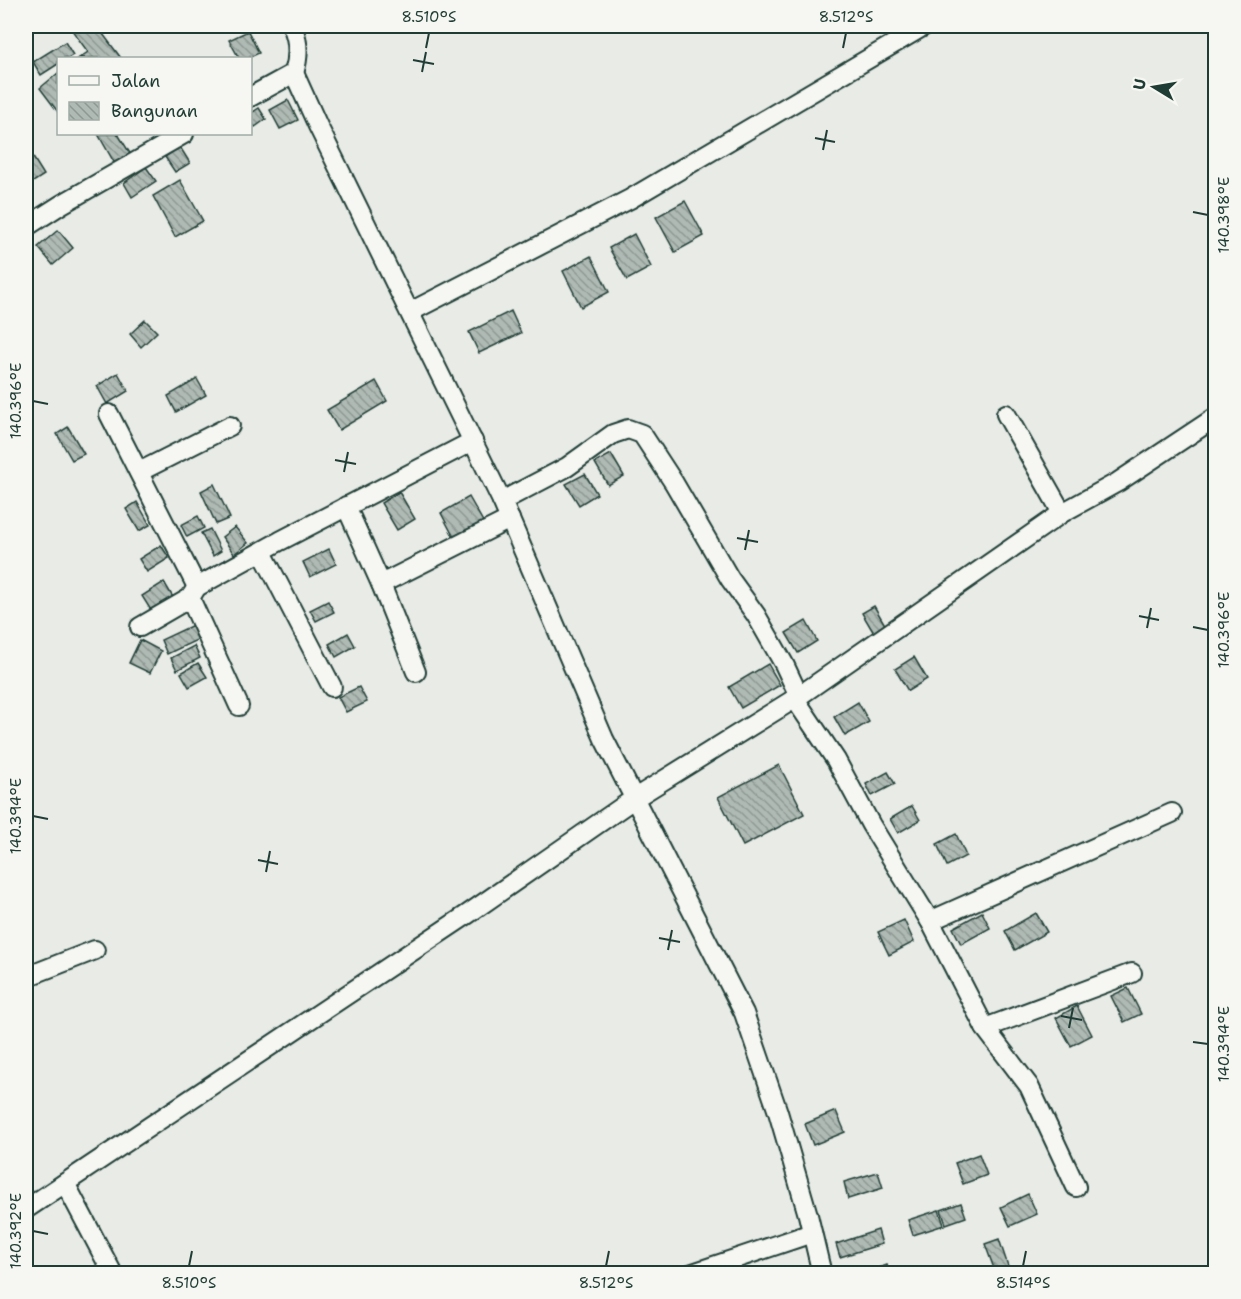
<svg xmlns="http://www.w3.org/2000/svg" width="1241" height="1299" viewBox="0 0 1241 1299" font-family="'Shantell Sans',sans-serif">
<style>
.building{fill:url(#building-back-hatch);stroke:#1f3d34;stroke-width:1.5}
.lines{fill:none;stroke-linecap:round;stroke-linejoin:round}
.minor-casing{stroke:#1f3d34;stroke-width:22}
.minor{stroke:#f6f6f2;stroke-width:18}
.ticks{fill:none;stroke:#1f3d34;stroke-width:2}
.neatline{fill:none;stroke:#1f3d34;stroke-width:2}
.ticks-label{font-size:15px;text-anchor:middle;fill:#1f3d34}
</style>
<defs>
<pattern id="building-back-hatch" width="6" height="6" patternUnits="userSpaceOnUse" patternTransform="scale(1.5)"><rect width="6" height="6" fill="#b0bab5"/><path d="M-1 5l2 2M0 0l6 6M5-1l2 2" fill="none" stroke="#8f9894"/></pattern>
</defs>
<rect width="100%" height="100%" fill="#e9ebe7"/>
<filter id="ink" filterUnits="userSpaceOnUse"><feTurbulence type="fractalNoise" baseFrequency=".0167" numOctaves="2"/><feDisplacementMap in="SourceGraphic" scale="12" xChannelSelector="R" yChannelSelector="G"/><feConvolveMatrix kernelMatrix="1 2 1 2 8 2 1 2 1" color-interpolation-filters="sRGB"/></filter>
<g filter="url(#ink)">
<g class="building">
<path d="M69,26H97L121,58H79L88,52Z"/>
<path d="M248,31L259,53L248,58H239L229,40Z"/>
<path d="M65,42L73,55L68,58H58V64L41,75L33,62Z"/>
<path d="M58,73V112L40,88Z"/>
<path d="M288,100L298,120L280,129L270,110Z"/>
<path d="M259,108L266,119L255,127L250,121V114Z"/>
<path d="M98,134H118L131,155L115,164Z"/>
<path d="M180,147L190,163L175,172L165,157Z"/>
<path d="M29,151L44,175L27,186L26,153Z"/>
<path d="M146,167L156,181L132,197L124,183Z"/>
<path d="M180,180L203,221L175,237L153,196Z"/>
<path d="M685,201L704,236L675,252L656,217Z"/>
<path d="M58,230L73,248L53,265L38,247Z"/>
<path d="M634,234L651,267L627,280L609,248Z"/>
<path d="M591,256L609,292L581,307L563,271Z"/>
<path d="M511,311L521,333L479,353L469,332Z"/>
<path d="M145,320L157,332L141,347L130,334Z"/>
<path d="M118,373L128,391L107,404L97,386Z"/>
<path d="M197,379L206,395L176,412L168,396Z"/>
<path d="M376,381L387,401L339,430L327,410Z"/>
<path d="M68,427L84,454L72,460L57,434Z"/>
<path d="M611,454L624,476L608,485L595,463Z"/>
<path d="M585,474L597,494L579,505L566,484Z"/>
<path d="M214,484L230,518L216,524L201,491Z"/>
<path d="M399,492L415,519L397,530L381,503Z"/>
<path d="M469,497L486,527L457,543L441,513Z"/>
<path d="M137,502L150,525L139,531L126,509Z"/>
<path d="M198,516L204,528L187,537L181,525Z"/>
<path d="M235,527L248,543L234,554L222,537Z"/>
<path d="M210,529L221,551L213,556L201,533Z"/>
<path d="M161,545L169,558L147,572L139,559Z"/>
<path d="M329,549L336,564L310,577L303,562Z"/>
<path d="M164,582L174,599L152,612L142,596Z"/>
<path d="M328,601L334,612L316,621L310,610Z"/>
<path d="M874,606L887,628L875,635L862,613Z"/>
<path d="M806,621L817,641L798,653L786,633Z"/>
<path d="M193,625L199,639L167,654L161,640Z"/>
<path d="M348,633L355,646L336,657L329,644Z"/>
<path d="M140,640L161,651L150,673L129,663Z"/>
<path d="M194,646L200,658L177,670L171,658Z"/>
<path d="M914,657L927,679L908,691L895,669Z"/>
<path d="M198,663L207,677L189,687L181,673Z"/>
<path d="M768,664L780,685L741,708L729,687Z"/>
<path d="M359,687L367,702L346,712L338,697Z"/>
<path d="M858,702L869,722L845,736L834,717Z"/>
<path d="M779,765L804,814L743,846L718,797Z"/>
<path d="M888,772L895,784L872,796L866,784Z"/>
<path d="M912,806L920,820L898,833L890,819Z"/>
<path d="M956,834L966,856L947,866L937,844Z"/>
<path d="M982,912L990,928L961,944L953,928Z"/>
<path d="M1036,913L1047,932L1015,950L1005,931Z"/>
<path d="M904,920L914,942L889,955L878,932Z"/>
<path d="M1128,988L1141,1014L1124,1022L1111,996Z"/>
<path d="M1077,1006L1092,1035L1071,1046L1056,1018Z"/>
<path d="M836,1111L845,1132L813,1145L805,1124Z"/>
<path d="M979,1154L987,1175L963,1184L955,1163Z"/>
<path d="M878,1172L883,1188L848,1199L844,1182Z"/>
<path d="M1028,1194L1037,1214L1010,1226L1001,1207Z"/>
<path d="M961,1203L966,1217L946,1224L941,1210Z"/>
<path d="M939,1210L944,1225L913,1235L908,1220Z"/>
<path d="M878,1230L882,1244L840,1257L836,1244Z"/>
<path d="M999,1239L1009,1269L996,1274L985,1244Z"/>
<path d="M887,1265L890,1274H863Z"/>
</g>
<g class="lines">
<g class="minor-casing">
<g id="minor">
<path d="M294,73L318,126L502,501L604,739L744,1013L778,1112L808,1215L822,1274"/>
<path d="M250,97L294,73C299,57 299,41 292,26"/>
<path d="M26,227L62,204L184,134"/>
<path d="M410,312L630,199L924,26"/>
<path d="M109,414L197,587L280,541L473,441"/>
<path d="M1006,414L1062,513"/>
<path d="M139,472L230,426"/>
<path d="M502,501L567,467L613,434L628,429L642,434L674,483L730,579L756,615L784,664L799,696"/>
<path d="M346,506L381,584L416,672"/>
<path d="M262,552L332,687"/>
<path d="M381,584L510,519"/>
<path d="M190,598L239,706"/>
<path d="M140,627L190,598L195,590"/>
<path d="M795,699L836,760L871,825L930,921L985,1028L1029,1086L1076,1187"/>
<path d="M930,921L1172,813"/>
<path d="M26,977L95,950"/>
<path d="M985,1028L1132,973"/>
<path d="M65,1183L113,1274"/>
<path d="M26,1209L468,914L635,798L799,696L1062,513L1118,482L1216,417"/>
<path d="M690,1274L812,1233"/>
</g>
</g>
<use href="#minor" class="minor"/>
</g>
</g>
<path class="ticks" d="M426,48L429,33M843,48L846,33M413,60L434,64M422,72L426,52M815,138L835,142M823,150L827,130M1193,212L1208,215M33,401L48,404M335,460L356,464M344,472L348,452M737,538L758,542M745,550L749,530M1139,616L1159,620M1193,627L1208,630M1147,628L1151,608M33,816L48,819M258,860L278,864M266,872L270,851M659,938L680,942M668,950L672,930M1061,1016L1082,1020M1069,1028L1073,1008M1193,1042L1208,1044M33,1231L48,1234M189,1266L192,1251M606,1266L609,1251M1023,1266L1026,1251"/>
<rect width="1241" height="1299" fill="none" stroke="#f6f6f2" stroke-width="66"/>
<rect x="57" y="57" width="195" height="78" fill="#f6f6f2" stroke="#a0aca6" stroke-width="1.5"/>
<rect x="69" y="76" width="30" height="9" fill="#f6f6f2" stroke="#a0aca6" stroke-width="1.5"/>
<text x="111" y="87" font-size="18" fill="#1f3d34">Jalan</text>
<rect x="69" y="102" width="30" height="18" fill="url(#building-back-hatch)" stroke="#a0aca6" stroke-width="1.5"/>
<text x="111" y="117" font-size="18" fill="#1f3d34">Bangunan</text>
<g transform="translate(1154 87) rotate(281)" stroke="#f6f6f2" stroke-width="4.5" paint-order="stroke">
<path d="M0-4.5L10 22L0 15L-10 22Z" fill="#1f3d34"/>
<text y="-9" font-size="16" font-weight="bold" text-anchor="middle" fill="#1f3d34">U</text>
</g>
<rect x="33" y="33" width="1175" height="1233" class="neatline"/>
<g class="ticks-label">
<text x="429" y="22">8.510°S</text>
<text x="846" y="22">8.512°S</text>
<text transform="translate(1224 215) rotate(-90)" y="5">140.398°E</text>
<text transform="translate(16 401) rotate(-90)" y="5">140.396°E</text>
<text transform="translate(1224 630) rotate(-90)" y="5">140.396°E</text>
<text transform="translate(16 816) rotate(-90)" y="5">140.394°E</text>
<text transform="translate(1224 1044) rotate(-90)" y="5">140.394°E</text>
<text transform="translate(16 1231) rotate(-90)" y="5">140.392°E</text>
<text x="189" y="1288">8.510°S</text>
<text x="606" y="1288">8.512°S</text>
<text x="1023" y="1288">8.514°S</text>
</g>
</svg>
